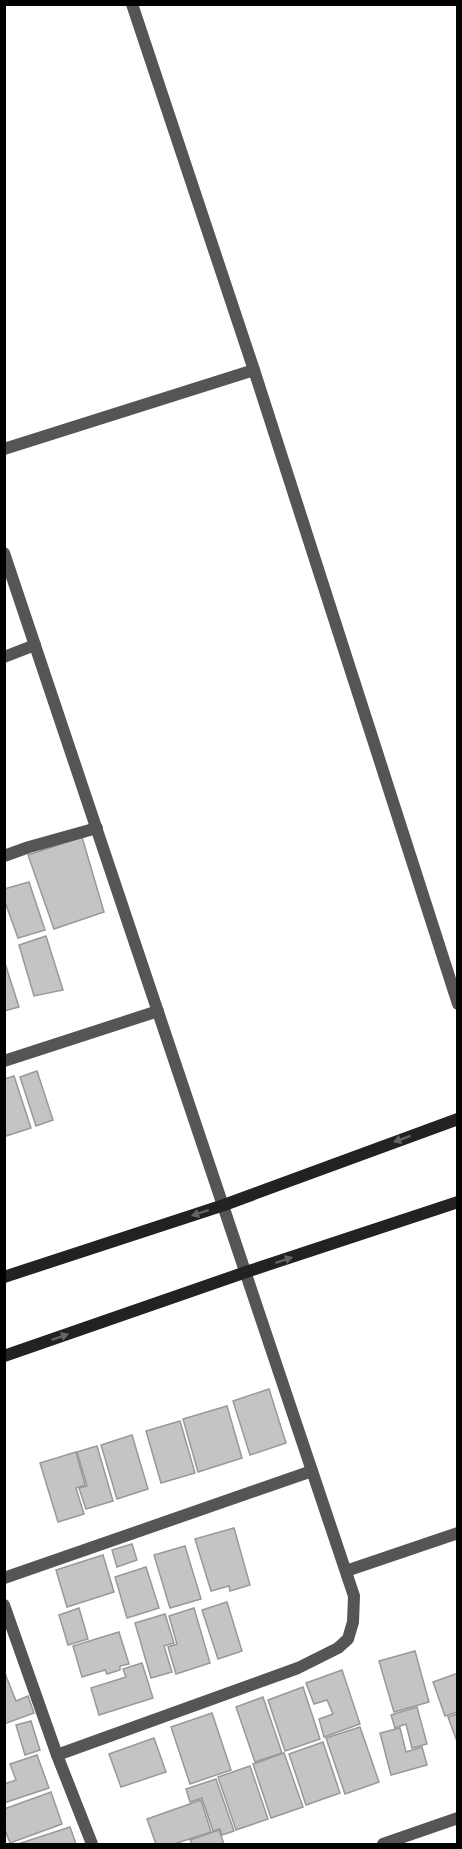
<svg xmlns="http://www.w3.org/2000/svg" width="462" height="1849" viewBox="0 0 462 1849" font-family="'DM Sans',sans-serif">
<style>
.building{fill:#c4c4c4;stroke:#999;stroke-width:1.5}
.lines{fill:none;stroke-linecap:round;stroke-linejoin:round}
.street{stroke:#555;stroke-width:12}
.secondary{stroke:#222;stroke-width:12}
.oneway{fill:#646464}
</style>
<rect width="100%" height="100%" fill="#fff"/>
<g class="building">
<path d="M82,837L104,912L54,929L28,855Z"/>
<path d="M29,882L45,930L18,938L4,899V889Z"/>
<path d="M46,936L63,990L34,996L19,945Z"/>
<path d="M4,960L19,1007L4,1011Z"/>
<path d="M37,1071L53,1120L36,1126L20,1077Z"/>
<path d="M14,1076L31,1128L6,1136L4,1131V1079Z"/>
<path d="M269,1389L286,1443L250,1455L233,1401Z"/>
<path d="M227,1406L242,1458L198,1472L183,1419Z"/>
<path d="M180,1421L195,1473L161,1483L146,1431Z"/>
<path d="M132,1435L148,1489L117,1499L101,1445Z"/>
<path d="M97,1446L113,1501L86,1509L79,1488L87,1486L77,1452Z"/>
<path d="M76,1452L85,1485L76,1488L84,1514L58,1522L40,1463Z"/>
<path d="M234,1528L250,1585L230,1591L229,1586L211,1591L195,1539Z"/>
<path d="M132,1544L137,1560L117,1567L112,1550Z"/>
<path d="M185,1546L201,1599L170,1608L154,1555Z"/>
<path d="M103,1555L114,1592L67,1607L56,1570Z"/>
<path d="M146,1567L159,1608L127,1618L115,1577Z"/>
<path d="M227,1602L242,1651L218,1659L202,1610Z"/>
<path d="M79,1608L88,1639L68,1645L59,1615Z"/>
<path d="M194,1608L210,1663L176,1674L168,1647L177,1644L169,1616Z"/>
<path d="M165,1614L174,1643L164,1646L172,1672L151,1678L135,1623Z"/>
<path d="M119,1632L129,1664L120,1666V1670L107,1674L105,1670L82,1677L73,1646Z"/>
<path d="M415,1651L429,1702L394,1712L379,1661Z"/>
<path d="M142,1663L153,1698L99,1715L91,1688L126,1677L123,1669Z"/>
<path d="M342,1670L360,1724L324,1737L319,1719L333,1714L327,1700L314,1704L306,1683Z"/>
<path d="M4,1671L16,1701L28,1696L34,1713L4,1724Z"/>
<path d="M458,1673V1712L445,1716L433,1682Z"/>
<path d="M303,1687L320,1739L285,1751L268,1700Z"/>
<path d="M263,1697L282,1753L255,1762L236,1707Z"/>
<path d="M417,1707L427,1744L412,1748L406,1724L395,1728L391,1715Z"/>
<path d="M212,1713L231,1770L190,1784L171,1727Z"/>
<path d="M458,1714V1744L448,1717Z"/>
<path d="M31,1721L40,1750L25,1755L16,1725Z"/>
<path d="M360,1727L379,1782L345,1794L326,1738Z"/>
<path d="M400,1728L406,1752L422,1747L427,1765L391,1775L380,1733Z"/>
<path d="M154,1738L166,1772L121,1787L109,1754Z"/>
<path d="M323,1742L340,1793L306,1805L289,1754Z"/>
<path d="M284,1753L303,1807L271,1818L253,1764Z"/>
<path d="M37,1755L49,1788L4,1803V1784L16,1780L10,1764Z"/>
<path d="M250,1766L268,1819L236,1830L218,1777Z"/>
<path d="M216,1779L234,1831L222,1835L220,1829L213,1831L202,1798L190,1802L186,1789Z"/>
<path d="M51,1792L62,1824L10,1843L4,1827V1809Z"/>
<path d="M201,1800L211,1832L174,1844H156L147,1819Z"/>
<path d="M70,1827L76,1844H18Z"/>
<path d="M219,1830L224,1844H192L190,1840Z"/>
</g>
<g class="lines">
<g class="street">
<path d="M132,4L254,370L458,1004"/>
<path d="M4,449L254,370"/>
<path d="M4,553L354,1596L353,1622L348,1639L338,1648L298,1668L57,1755"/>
<path d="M4,657L35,645"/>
<path d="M4,856L29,847L97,828"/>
<path d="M4,1061L158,1011"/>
<path d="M346,1571L458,1533"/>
<path d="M4,1578L312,1471"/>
<path d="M4,1605L57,1755L92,1844"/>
<path d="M383,1844L458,1818"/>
</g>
<g class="secondary">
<path d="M4,1277L224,1205L458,1119"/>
<path d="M4,1356L246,1272L458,1202"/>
</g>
</g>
<defs><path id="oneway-solid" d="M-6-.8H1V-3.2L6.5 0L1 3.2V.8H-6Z" transform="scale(1.5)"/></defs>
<g class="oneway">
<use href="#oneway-solid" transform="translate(402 1139) rotate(160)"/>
<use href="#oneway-solid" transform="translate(200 1213) rotate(162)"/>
<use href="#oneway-solid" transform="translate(284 1260) rotate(-18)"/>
<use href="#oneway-solid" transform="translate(60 1337) rotate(-19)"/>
</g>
<rect width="462" height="1849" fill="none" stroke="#000000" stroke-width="12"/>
</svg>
